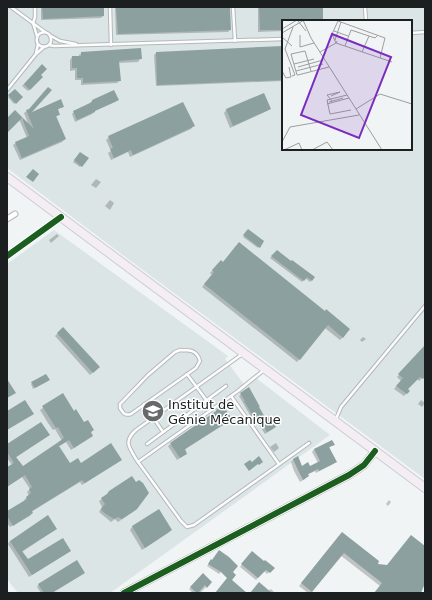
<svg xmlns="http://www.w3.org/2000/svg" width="432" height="600" viewBox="0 0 432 600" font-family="'DejaVu Sans',sans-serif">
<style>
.built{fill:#dbe5e6;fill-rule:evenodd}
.shadow{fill:#0003}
.building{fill:#8ca0a0}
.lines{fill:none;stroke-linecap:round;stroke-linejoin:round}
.lane-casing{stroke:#b4b8b8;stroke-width:4.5}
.street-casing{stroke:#b4b8b8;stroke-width:7}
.secondary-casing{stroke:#b4b8b8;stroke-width:9}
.primary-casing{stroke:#cccece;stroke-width:10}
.lane{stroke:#fdfdfd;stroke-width:2.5}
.street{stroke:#fdfdfd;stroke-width:5}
.secondary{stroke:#f8f6f8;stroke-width:7}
.primary{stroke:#f4edf3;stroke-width:8}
.cycleway-casing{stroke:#fff;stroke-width:8}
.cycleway{stroke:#1b5e20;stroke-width:6}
.labels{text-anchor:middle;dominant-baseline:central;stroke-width:3;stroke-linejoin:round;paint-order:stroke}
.poi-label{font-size:13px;fill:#1c1f1f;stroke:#fff;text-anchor:start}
.inset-road{fill:none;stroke:#9b9f9f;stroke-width:1}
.view{fill:#7b2cbf;fill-opacity:0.15;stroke:#7b2cbf;stroke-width:2}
.inset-edge{fill:none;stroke:#1c1f1f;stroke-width:2}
</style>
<rect width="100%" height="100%" fill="#f0f4f4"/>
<g class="built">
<path d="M7,7H425V479L124,256L7,168ZM283,21H411V149H283Z"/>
<path d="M54,230L228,356L225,359L246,387L256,378L330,435L110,593H18L7,579V264Z"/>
</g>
<g class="shadow">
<path d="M41,7H103V16L101,18L41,20Z"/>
<path d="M115,7H229L230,30L228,32L116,35Z"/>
<path d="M258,7H322V21H283V31L258,32Z"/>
<path d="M283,47V81L156,86L154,55L156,53Z"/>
<path d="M82,53L140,59L138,62L118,63L120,80L117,83L81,85V80H75V70L70,71V60L72,57H79V55Z"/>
<path d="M42,66L40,75L42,77L28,91L22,86Z"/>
<path d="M15,90L21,97L14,104L8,97Z"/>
<path d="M263,94L270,109L267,111L230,128L224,113L226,110Z"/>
<path d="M117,100L115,102L94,111L92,114L75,122L72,114L74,112L91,104L90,103L92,101Z"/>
<path d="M63,106L57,110L59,114L56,117L65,139L62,142L20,160L13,145L16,143L27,138L19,119L7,131V120L15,112L29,126L24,113L27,111L28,115Z"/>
<path d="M193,126L191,129L130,157L128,152L111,160L108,153L111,151L106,140L109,137Z"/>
<path d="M80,153L88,158L80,167L73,162Z"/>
<path d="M96,179L101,182L96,188L91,185Z"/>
<path d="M110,200L114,203L110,210L105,206Z"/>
<path d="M248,230L263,241L258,248L243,237Z"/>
<path d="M57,234L59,236L51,243L49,240Z"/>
<path d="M236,246L343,337L340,340L325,328L297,362L202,287L212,275L210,273L218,264L223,263Z"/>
<path d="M277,251L314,278L310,282L305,278L302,282L270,258Z"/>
<path d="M63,328L99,367L90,375L55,336Z"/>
<path d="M363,337L366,339L362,342L360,340Z"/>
<path d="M425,346V375L419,381L417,379L407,390L409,391L404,396L394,389L401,381L397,377Z"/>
<path d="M48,381L33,389L31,384L32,383Z"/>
<path d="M62,394L74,412L92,436L71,450L66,442L58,447L70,464L118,462L82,485L80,482L31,512L32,513L30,516L10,527L7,523V512L25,501L24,500L29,496L27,492L30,489L22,477L7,486L8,488L7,489V469L12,465L7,458V445L49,435L15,458L23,467L62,441L55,429L53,430L48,423L40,410Z"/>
<path d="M241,394L258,407L266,420L274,427L273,429L265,434L253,416L251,417L239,396Z"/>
<path d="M421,400L425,403L422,407L418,404Z"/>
<path d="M214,414L231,419L228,422L184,450L183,456L177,460L168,446Z"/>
<path d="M332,441L333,444L329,448L336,461L333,464L316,473L315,471L307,475V476L305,479L300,482L294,471L291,462L294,459L302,467H310L318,463L312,452L314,449Z"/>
<path d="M276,443L279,448L274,452L270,447Z"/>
<path d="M106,496L137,509L133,512L118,522L115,519L111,522L99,512L102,507L99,501Z"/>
<path d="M389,500L391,502L388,506L386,504Z"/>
<path d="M159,510L171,530L168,533L142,550L130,530L132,527Z"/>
<path d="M53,531L22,552L28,560L70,551L67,553L29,577L8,544L10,541Z"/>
<path d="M339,536L376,565L387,566L425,548V586L422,587L420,593H375L380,586L340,555L312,591L310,593H308L299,586Z"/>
<path d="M250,554L264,562L273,568L267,574L264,571L256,580L240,567Z"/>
<path d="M211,560L232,561L219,574L207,566Z"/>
<path d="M81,575L53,592L54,593H41L37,587L39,584Z"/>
<path d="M203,575L211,582L200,593H193L189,589Z"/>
<path d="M271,589L275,593H251L268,591Z"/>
</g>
<g class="building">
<path d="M42,7H104V16L43,19Z"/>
<path d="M116,7H230L231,30L118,34Z"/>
<path d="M259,7H323V21H283V30H260Z"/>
<path d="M283,46V80L157,85L156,52Z"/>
<path d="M141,48L142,59L119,61L121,81L83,83V78H77V68H72V56H81V52Z"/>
<path d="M42,64L47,69L41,75L43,77L30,90L24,84Z"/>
<path d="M48,87L52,90L32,112L61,99L64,107L58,109L60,115L56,116L66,139L22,158L15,142L29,136L22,118L7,133V118L15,110L34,129L26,110L29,109Z"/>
<path d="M15,89L23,97L16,104L8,95Z"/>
<path d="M114,90L119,100L95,111V112L77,120L73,111L92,102V100Z"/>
<path d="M264,93L271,109L233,126L226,109Z"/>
<path d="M183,102L195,126L133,155L131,150L114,158L110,149L113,148L108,136Z"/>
<path d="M80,152L89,158L82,167L74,160Z"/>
<path d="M33,169L39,174L33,182L26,177Z"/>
<path d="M248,229L264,241L260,248L243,235Z"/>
<path d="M239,242L325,311L326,309L350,329L343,338L328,325L300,360L204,284L214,272L212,270L221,260L223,262Z"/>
<path d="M277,250L291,261L292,260L315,277L312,281L307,277L304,281L271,256Z"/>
<path d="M63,327L100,367L93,373L57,333Z"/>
<path d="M425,345V377L423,379L420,377L408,389L410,391L407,394L396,386L403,378L398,374Z"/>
<path d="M46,374L50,380L35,388L31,382Z"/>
<path d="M7,379L16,393L7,398Z"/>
<path d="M249,387L260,407H259L266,419L269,417L276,427L267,432L256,415L253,416L244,401H245L240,393Z"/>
<path d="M63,393L74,411L76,409L84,422L88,420L94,430L91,432L93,436L74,448L69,440L59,446L57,443L64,438L58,427L56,428L51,420L42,406Z"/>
<path d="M25,400L34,414L7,430V411Z"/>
<path d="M223,405L232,419L185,449L187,454L180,458L170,443L216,411V410Z"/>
<path d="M41,422L50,435L16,457L23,466L57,443L70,463L78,458L81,463L111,443L122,460L85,483L82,480L32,511L33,513L13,526L7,516V511L27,499L26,497L31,493L29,489L32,487L25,475L7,487V467L14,463L7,452V444Z"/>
<path d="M332,440L335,445L329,447L337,462L319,471L318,469L308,474L309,476L303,480L297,468L293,459L298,456L302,466L308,462L310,466L320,461L314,449Z"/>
<path d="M259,456L263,462L259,465L258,464L249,471L244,464L250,460L252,462Z"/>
<path d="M132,476L136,482L139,480L143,483L149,493L137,509L122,519L118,517L114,519L103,512L101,509L105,504L101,498L107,494L109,491Z"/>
<path d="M159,509L172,530L145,548L132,526Z"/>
<path d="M48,515L57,529L22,551L28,559L63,538L71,551L32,575L10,541Z"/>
<path d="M342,532L379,561L378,564L387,565L411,535L425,546V583L421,593H374L382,583L344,553L312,592L301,583Z"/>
<path d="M219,550L229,557L238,566L233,572L236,575L232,580L247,593H215L227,578L221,572L208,564L211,559L212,560Z"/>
<path d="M252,551L264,561L265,560L275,568L270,573L266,570L258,578L241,564Z"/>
<path d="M77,560L85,573L52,593H44L38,584Z"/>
<path d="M203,573L212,582L207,588L205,585L198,593H197L190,587Z"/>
<path d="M259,582L272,593H250Z"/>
</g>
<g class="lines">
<g class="lane-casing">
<g id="lane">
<path d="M11,7L45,32L49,34C58,49 34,51 37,38C38,33 41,33 45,32"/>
<path d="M35,7V17L33,23L37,36"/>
<path d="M110,7L111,45"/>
<path d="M233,7L235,41"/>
<path d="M365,7L366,21"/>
<path d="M411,33L425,32"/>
<path d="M51,36L60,41L76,44"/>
<path d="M49,45L54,46L283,39"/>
<path d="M36,53L38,44"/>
<path d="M7,90L36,54L44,47"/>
<path d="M180,350C190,350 197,350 200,361L196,368L131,414C125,416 123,413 120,408V404L123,401L148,375L175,352Z"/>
<path d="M241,355L136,430C124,441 128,446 136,459L181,521L187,527L194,525L309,443"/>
<path d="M187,374L207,401"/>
<path d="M231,396L279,464"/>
<path d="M144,404L163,432"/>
<path d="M336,419L341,407L425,306"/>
<path d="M147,444L226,386"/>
<path d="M138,462L238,391L264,370"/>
</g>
</g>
<g class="street-casing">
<g id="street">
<path d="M7,219L15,214"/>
<path d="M7,256L61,217"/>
</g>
</g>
<g class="secondary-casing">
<path id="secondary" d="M124,593L349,475L364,465L375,451"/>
</g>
<g class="primary-casing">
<path id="primary" d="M7,177L425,488"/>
</g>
<use href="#lane" class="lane"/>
<use href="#street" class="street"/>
<use href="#secondary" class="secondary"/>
<use href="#primary" class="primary"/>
<g class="cycleway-casing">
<g id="cycleway">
<path d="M7,256L61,217"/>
<path d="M124,593L349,475L364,465L375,451"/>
</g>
</g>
<use href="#cycleway" class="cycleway"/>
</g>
<defs>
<g id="university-disc" transform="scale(1.15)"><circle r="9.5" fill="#666a6a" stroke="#fff"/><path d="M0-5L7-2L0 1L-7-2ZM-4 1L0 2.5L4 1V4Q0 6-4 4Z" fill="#fff"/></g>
</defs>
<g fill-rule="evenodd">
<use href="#university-disc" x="153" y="411"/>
</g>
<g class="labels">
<g class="poi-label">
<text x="168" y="404">Institut de<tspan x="168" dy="15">Génie Mécanique</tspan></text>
</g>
</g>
<g transform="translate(282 20)">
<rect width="130" height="130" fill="#f0f4f4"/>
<path class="inset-road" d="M21,0L29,18L100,130M16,1L24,11M0,9L15,0M52,11L66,16M0,13L22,0M18,15V27L32,23M0,17L10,26M53,20L59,2M55,21L54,23L50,14L56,1L103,18L98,38M54,23L110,42M63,26L69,10L93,18L96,15M38,32L54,23M80,32L87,16M12,44L32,39M16,47L41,40M0,51L4,58L9,57L7,47M14,51L41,44M29,51L23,31L9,34L15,55H16L47,47M10,56L13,55L3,29L11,7M65,75L45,80L48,94L69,90M49,76L58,72L45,75L50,81M47,82L61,78M45,84L67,78M74,89L98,74L130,84M0,122L8,107L77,95M2,130L17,123L20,130M30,130L45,122L51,130"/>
<path class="view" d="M50,14L109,37L77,118L19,95Z"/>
<rect width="130" height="130" class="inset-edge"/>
</g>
<rect width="432" height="600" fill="none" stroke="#1c1f1f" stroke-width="16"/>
</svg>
